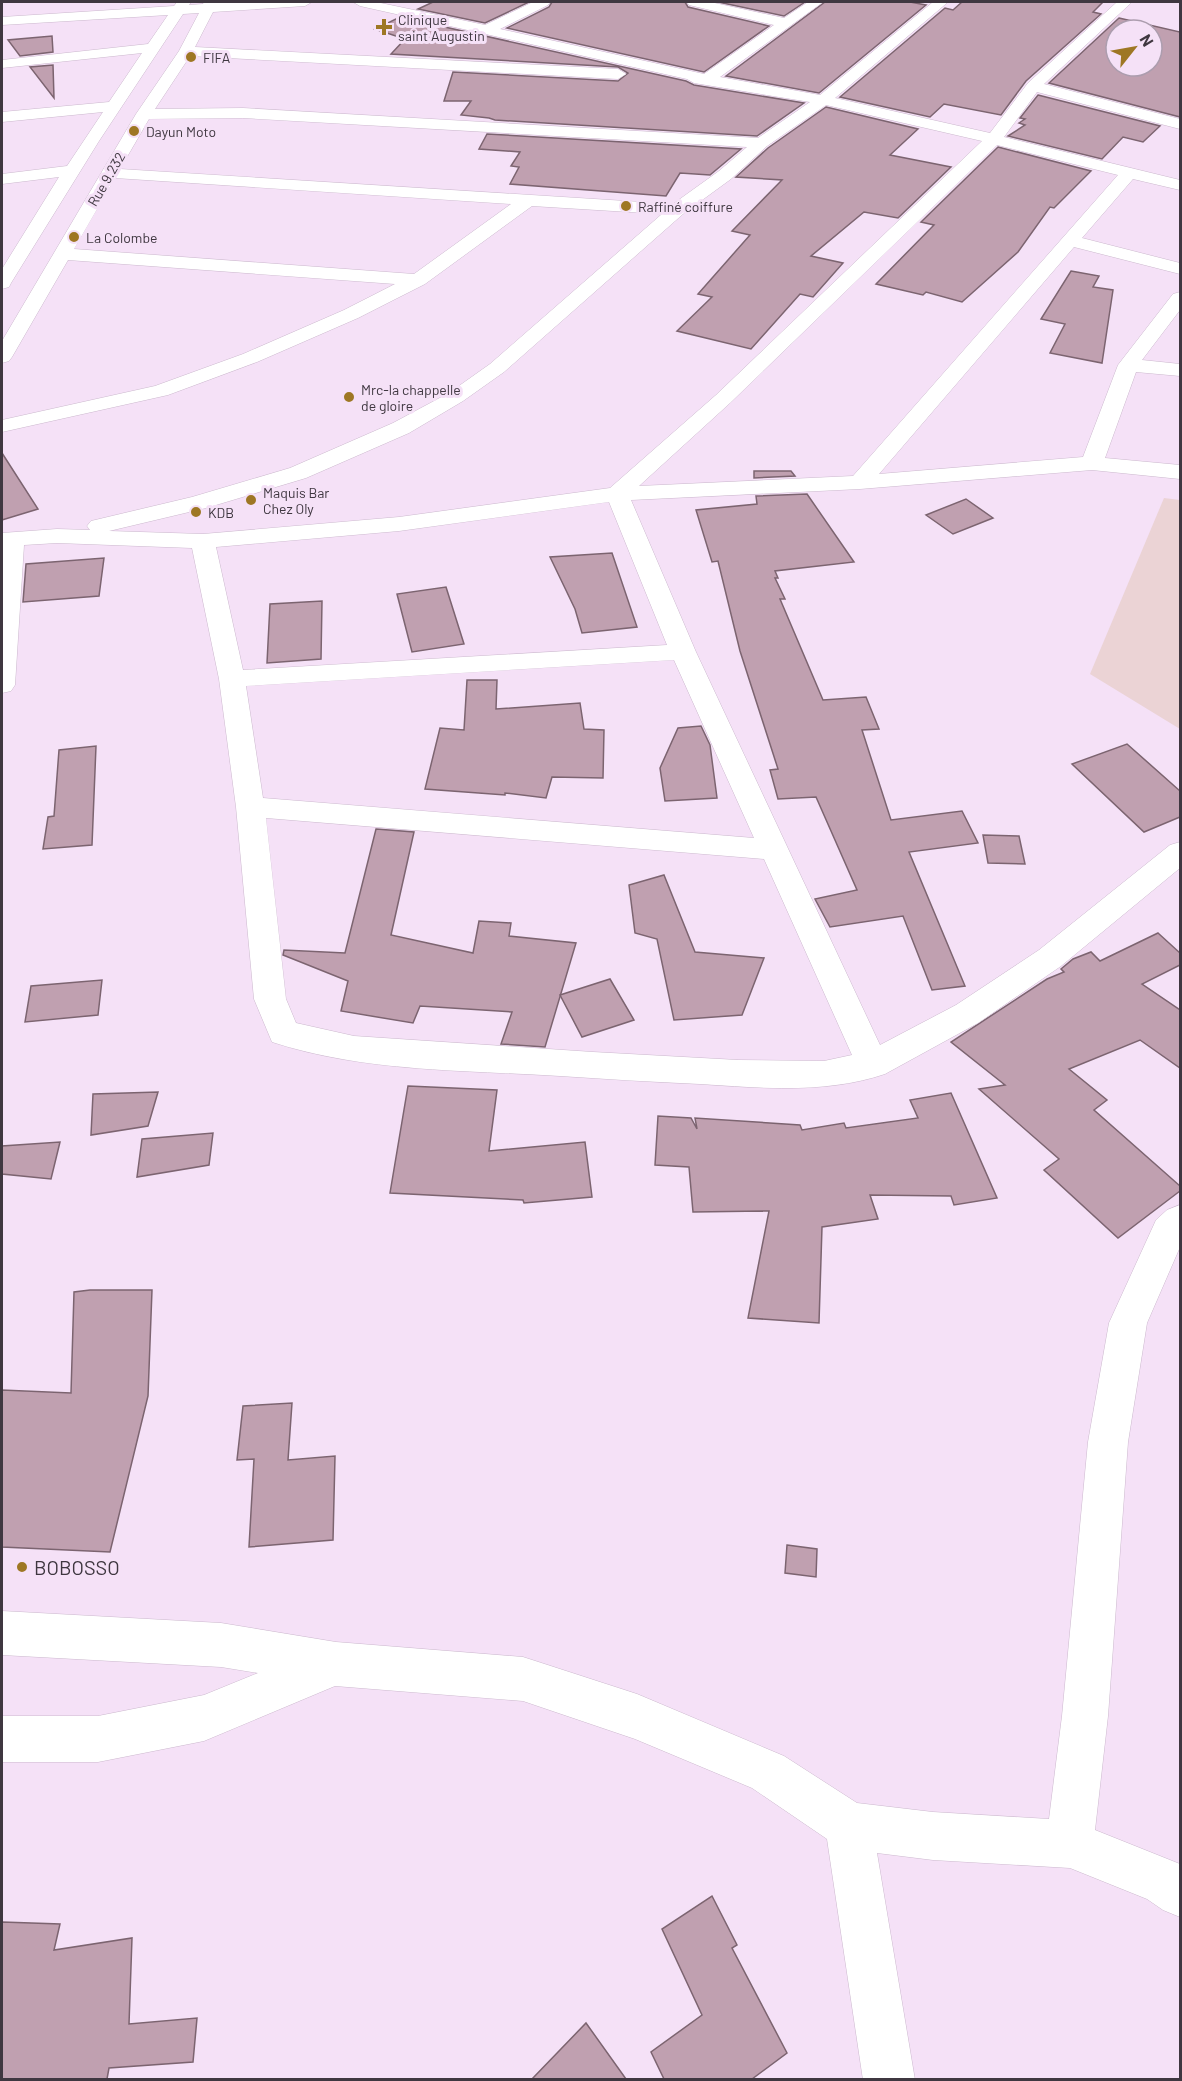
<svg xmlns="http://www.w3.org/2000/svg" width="1182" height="2081" viewBox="0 0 1182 2081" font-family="Barlow,sans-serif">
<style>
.green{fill:#ebd3d5}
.building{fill:#c0a0b0;stroke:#7c6470;stroke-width:1.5;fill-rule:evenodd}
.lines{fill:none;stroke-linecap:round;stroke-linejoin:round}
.minor-casing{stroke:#ccb9ce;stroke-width:1}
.minor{fill:#fff;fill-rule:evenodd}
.poi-dot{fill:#9e7724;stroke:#f5e1f7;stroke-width:2}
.labels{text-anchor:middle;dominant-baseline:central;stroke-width:6;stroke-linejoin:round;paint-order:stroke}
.far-poi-label{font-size:14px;fill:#3f3740;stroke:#f5e1f7;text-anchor:start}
.far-street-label{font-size:14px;fill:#3f3740;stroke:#f5e1f7}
.near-poi-label{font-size:20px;fill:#3f3740;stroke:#f5e1f7;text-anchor:start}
</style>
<rect width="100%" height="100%" fill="#f5e1f7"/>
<path class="green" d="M1164,498L1180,500V729L1090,674Z"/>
<g class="building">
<path d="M433,2H529L485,23L418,9Z"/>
<path d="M552,2H685L688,7L769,26L704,72L507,28L549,7Z"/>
<path d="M718,2H805L784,16Z"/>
<path d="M825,2H910L926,5L819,93L726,76Z"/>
<path d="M962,2H1103L1093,12L1101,14L1026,81L1001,115L944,104L930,117L840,97L945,8L953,10Z"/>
<path d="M400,17L686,81L694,85L804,103L757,136L495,120L489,118L461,115L471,101H444L453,72L618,81L628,73L618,67L391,54L405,39L375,29Z"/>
<path d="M1119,18L1180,32V117L1049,83ZM1116,30H1152V66H1116Z"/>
<path d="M52,36L53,52L20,56L8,40Z"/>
<path d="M53,65L54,98L30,67Z"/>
<path d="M1038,95L1160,126L1143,142L1123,137L1102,159L1008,136L1025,125L1019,123L1025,119L1020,118Z"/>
<path d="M826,107L918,129L890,155L951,167L898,218L864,212L811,256L843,263L813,297L800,294L751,349L677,331L712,297L698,294L750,235L732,231L782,180L736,177L768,148Z"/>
<path d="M487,134L741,149L710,175L680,173L666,196L510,184L519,167L511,166L520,152L479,149Z"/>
<path d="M998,147L1091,171L1054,208L1050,207L1018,252L962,302L926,292L923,295L876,284L934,225L921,222Z"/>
<path d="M1071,271L1099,276L1093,287L1113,290L1102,363L1050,353L1065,324L1041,319Z"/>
<path d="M2,453L38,509L2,520Z"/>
<path d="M754,471H791L795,476L754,478Z"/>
<path d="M807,494L854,562L775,571L778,578H775L785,599H780L823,700L866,697L879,729L862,730L891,820L962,811L978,843L909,852L965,986L932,990L903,916L830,927L815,899L857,890L816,797L778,799L770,770L778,769L740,651L718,561L712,562L696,510L757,504L756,496Z"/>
<path d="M966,499L993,518L953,534L926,515Z"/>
<path d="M612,553L637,627L582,633L575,609L550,557Z"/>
<path d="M104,558L99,596L23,602L26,564Z"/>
<path d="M446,587L464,644L412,652L397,594Z"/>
<path d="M322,601L321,659L267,663L270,604Z"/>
<path d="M467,680H497L496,709L580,703L584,729L604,730L603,778L552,777L546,798L505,793V795L425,789L440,728L464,730Z"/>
<path d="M701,726L710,745L717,798L665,801L660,768L678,728Z"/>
<path d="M1127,744L1180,791V817L1144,832L1072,764Z"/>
<path d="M96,746L92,845L43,849L48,817L54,816L59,750Z"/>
<path d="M376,829L414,832L391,935L473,953L479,921L511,923L509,936L576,943L545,1047L501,1044L512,1012L420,1006L413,1023L341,1011L348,981L283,955L284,950L345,953Z"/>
<path d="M983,835L1019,836L1025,864L988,863Z"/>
<path d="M664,875L695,952L764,958L742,1015L674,1020L657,939L635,933L629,885Z"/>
<path d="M1158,933L1180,953V965L1142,984L1180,1010V1068L1140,1040L1069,1069L1107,1100L1094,1110L1180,1186V1191L1118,1238L1044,1170L1059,1159L979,1089L1005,1085L951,1042L1047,979L1064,972L1061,969L1073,959L1091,952L1100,961Z"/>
<path d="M610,979L634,1020L582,1037L560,995Z"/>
<path d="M102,980L98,1015L25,1022L31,986Z"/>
<path d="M408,1086L497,1090L489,1151L585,1142L592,1197L524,1203L523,1200L390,1193Z"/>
<path d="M158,1092L148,1126L91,1135L93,1094Z"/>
<path d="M951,1093L997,1198L954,1205L951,1196L870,1195L878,1219L822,1227L819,1323L748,1318L769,1211L693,1212L689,1167L655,1165L658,1116L691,1118L697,1129L695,1118L800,1125L802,1130L844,1123L846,1128L918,1118L910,1100Z"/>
<path d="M213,1133L209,1165L137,1177L142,1139Z"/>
<path d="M60,1142L51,1179L2,1174V1146Z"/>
<path d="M90,1290H152L148,1396L110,1552L2,1547V1390L71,1393L74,1292Z"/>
<path d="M292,1403L288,1460L335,1456L333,1540L249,1547L254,1459L237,1460L243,1406Z"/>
<path d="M787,1545L817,1549L816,1577L785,1573Z"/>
<path d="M712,1896L737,1945L732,1948L787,2053L752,2079H664L651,2052L702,2015L662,1929Z"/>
<path d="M2,1922L60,1924L54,1950L132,1938L129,2024L197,2018L193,2062L109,2068L107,2079H2Z"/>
<path d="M586,2023L626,2079H532Z"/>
</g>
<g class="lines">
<g class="minor-casing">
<g id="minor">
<path d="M177,2H191L189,5L203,4L204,2H218L217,3L312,2L305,6L213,12L195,47L618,69L626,74L618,79L190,56L155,109L243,108L758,138L810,102L694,83L687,79L360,6L353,2H376L485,25L533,2H550L548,5L500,29L704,74L774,25L689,5L687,2H710L784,18L808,2H823L720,77L820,95L933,2H948L835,98L990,133L1028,83L1117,2H1132L1044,84L1180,119V129L1037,92L1004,137L1180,180V190L1133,179L1082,238L1180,263V274L1074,247L879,474L1083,457L1118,365L1173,294L1180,292V310L1142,360L1180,364V376L1136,372L1105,458L1180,465V479L1092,470L860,489L631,500L696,652L880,1045L956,1005L1039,950L1170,845L1180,842V868L1061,966L978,1023L885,1074C826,1094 761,1088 700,1084C653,1082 607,1079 560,1076C464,1070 364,1072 272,1042L254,999L236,807L219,679L192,548L57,543L24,545L15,685L11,691L2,693V533L57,529L90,530L87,526L91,521L192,497L290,468L393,423L449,393L490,364L662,214L532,206L425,284L358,318L257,362L168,395L2,432V420L155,386L243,354L344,310L395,284L68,260L12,357L9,361L2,363V341L136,114L179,51L199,13L183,14L99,141L11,283L9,287L2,289V269L59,177L2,184V174L67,166L103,112L2,122V112L109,102L142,53L2,68V60L148,44L168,15L2,25V17L174,6ZM826,105L982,141L716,395L610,488L399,517L203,534L109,531L206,508L306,478L409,433L463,401L504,372L683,214L731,179L767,146ZM243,118L747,147L719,171L673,204L120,169L149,119ZM997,145L1118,175L853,476L639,486L730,403ZM115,178L511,204L414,274L74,249ZM609,502L667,645L243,670L216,547L399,531ZM674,660L754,838L263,798L246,686ZM266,818L764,859L852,1055L824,1061L738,1060L593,1052L354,1036L296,1023L286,999Z"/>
<path d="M1180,1205V1247L1147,1323L1128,1442L1108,1716L1095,1830L1180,1864V1917L1163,1910L1147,1899L1070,1868L933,1860L877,1853L915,2080H863L827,1839L752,1788L635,1739L523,1701L335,1686L204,1741L98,1762H2V1716H98L204,1695L258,1673L221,1667L2,1655V1611L221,1623L336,1642L523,1657L637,1694L784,1756L857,1803L933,1812L1049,1819L1062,1716L1088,1442L1109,1323L1156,1220L1167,1210Z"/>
</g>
</g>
<use href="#minor" class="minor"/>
</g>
<g class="poi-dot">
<path d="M381 18h6v6h6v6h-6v6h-6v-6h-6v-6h6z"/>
<circle cx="191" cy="57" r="6"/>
<circle cx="134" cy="131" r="6"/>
<circle cx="626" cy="206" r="6"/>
<circle cx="74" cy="237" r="6"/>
<circle cx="349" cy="397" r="6"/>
<circle cx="251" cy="500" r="6"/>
<circle cx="196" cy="512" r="6"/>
<circle cx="22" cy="1567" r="6"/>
</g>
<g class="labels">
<g class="far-poi-label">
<text x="398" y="19">Clinique<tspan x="398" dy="16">saint Augustin</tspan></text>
<text x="203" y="57">FIFA</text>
<text x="146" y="131">Dayun Moto</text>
<text x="638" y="206">Raffiné coiffure</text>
<text x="86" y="237">La Colombe</text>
<text x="361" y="389">Mrc-la chappelle<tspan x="361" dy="16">de gloire</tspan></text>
<text x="263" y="492">Maquis Bar<tspan x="263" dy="16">Chez Oly</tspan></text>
<text x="208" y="512">KDB</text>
</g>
<g class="far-street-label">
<text transform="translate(106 179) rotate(-60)">Rue 9.232</text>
</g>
<g class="near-poi-label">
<text x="34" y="1567">BOBOSSO</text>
</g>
</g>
<rect width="1182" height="2081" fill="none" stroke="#3f3740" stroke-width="6"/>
<g transform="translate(1134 48) rotate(59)"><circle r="28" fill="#f5e1f7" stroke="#ac9dae" stroke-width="1.5"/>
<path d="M0-4.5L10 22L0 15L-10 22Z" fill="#9e7724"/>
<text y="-9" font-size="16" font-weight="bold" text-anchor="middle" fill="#3f3740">N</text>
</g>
</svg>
